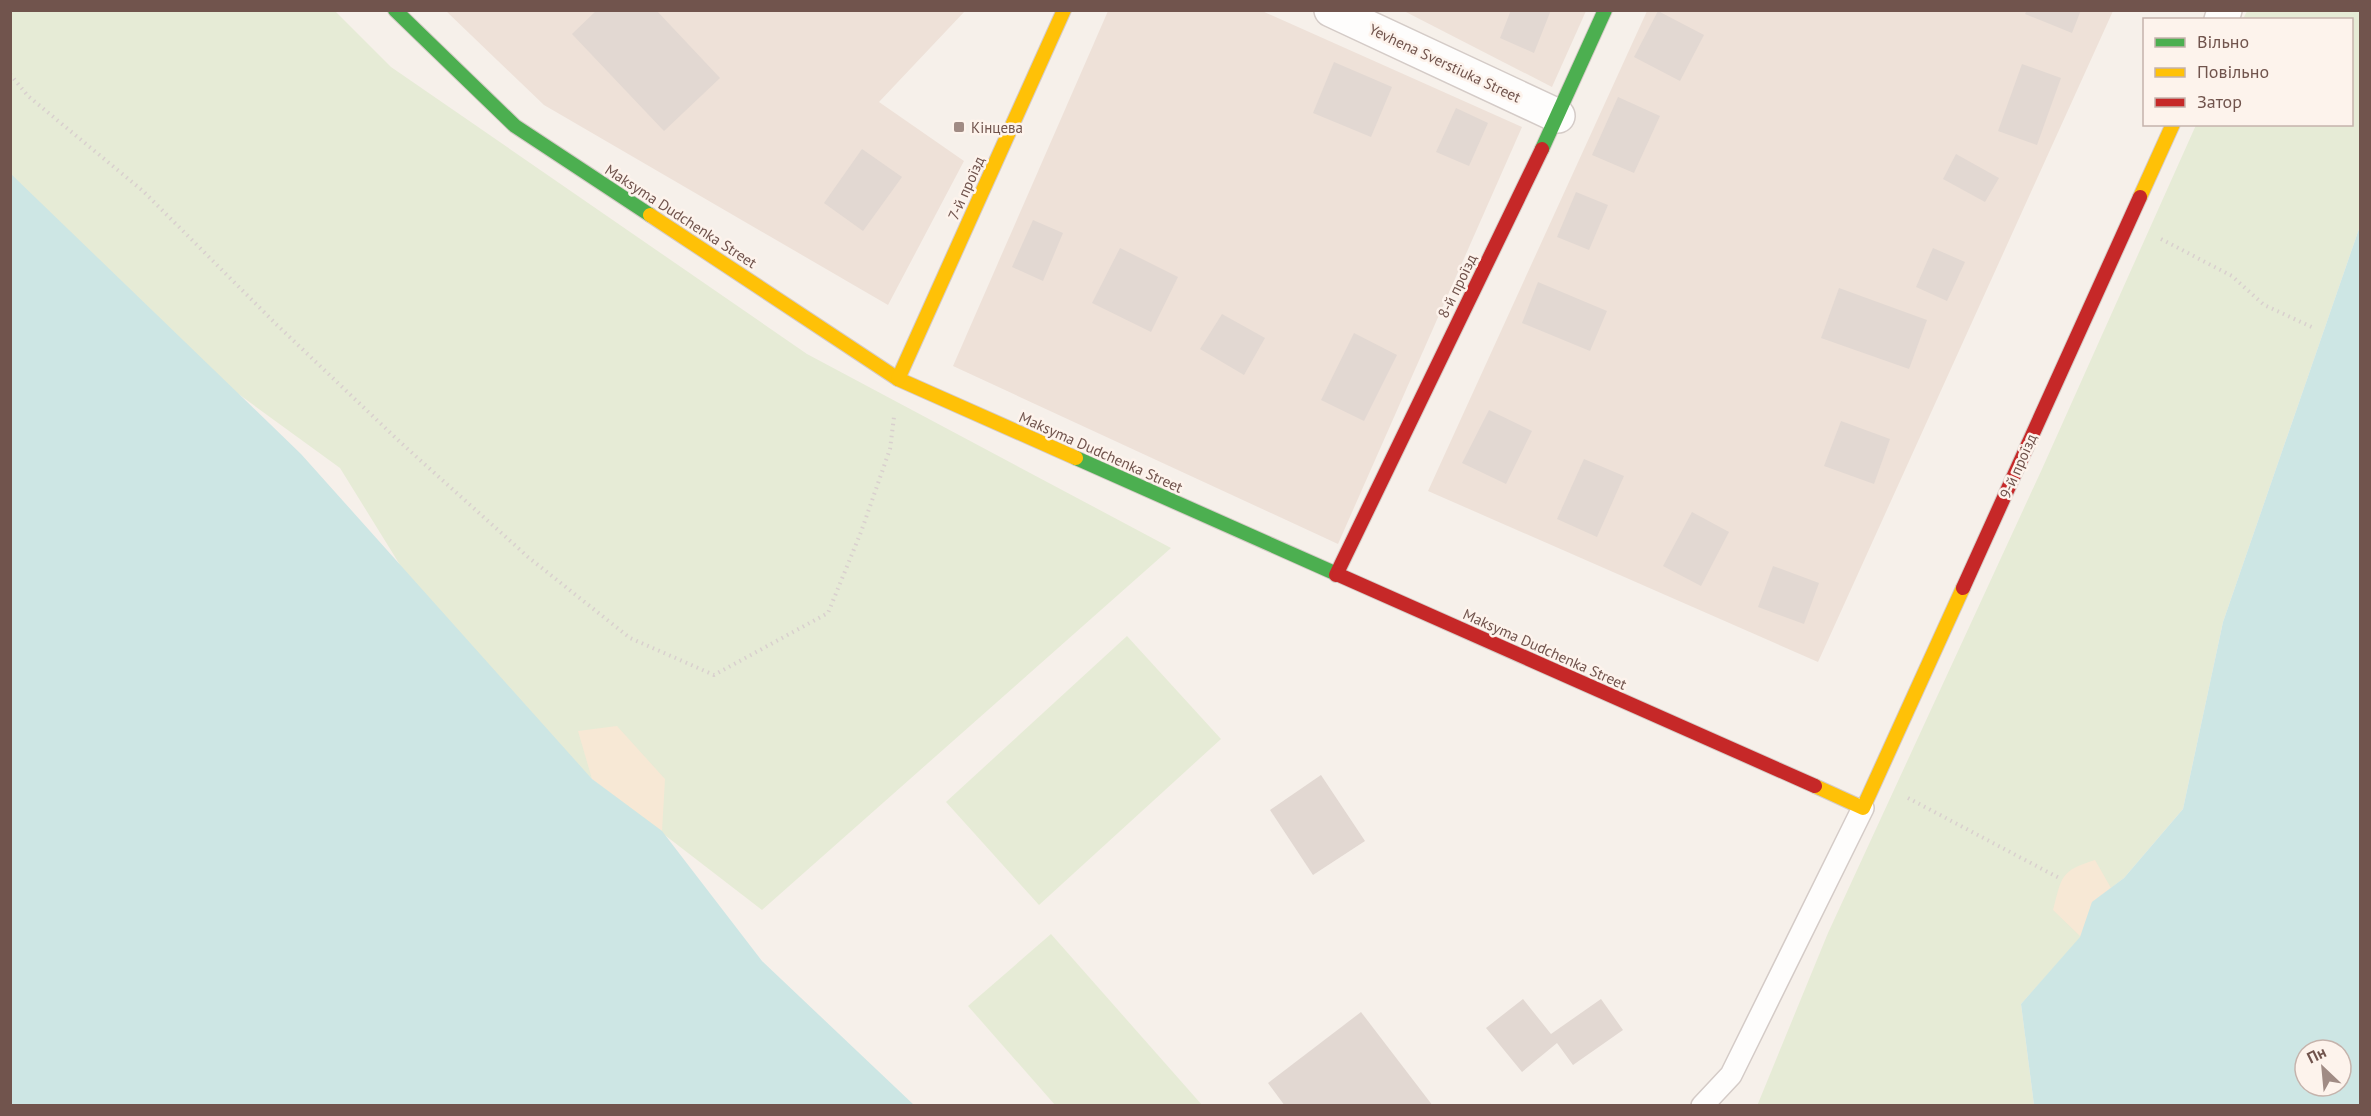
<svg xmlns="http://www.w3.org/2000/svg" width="2371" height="1116" viewBox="0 0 2371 1116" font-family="'PT Sans',sans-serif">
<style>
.residential{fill:#eee1d8}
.green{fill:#e6ebd6}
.sand{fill:#f7e8d5}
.water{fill:#cde6e4;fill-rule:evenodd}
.building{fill:#e2d8d2}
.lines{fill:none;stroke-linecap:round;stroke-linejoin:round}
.lane-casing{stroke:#d4cbc7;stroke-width:24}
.street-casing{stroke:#d4cbc7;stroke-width:36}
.fast-casing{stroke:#d5cbc7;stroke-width:16}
.slow-casing{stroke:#d5cbc7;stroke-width:16}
.jam-casing{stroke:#d5cbc7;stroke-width:16}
.path{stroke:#d9d0ce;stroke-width:4;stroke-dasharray:1.5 4.5;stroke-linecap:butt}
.lane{stroke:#fefdfc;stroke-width:21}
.street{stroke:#fefdfc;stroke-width:33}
.fast{stroke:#4caf50;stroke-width:14}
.slow{stroke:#ffc107;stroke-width:14}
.jam{stroke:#c62828;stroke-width:14}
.poi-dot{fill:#a08b84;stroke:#fdf3ec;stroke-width:2}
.labels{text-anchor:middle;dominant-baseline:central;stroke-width:5;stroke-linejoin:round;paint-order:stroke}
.street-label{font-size:15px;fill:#71544d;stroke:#fdf3ec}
.poi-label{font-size:15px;fill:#71544d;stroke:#fdf3ec;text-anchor:start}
</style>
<rect width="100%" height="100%" fill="#f6f0ea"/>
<g class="residential">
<path d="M446,11H965L879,102L964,161L888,305L544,105Z"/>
<path d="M1108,11H1262L1522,127L1338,544L953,366Z"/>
<path d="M1404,11H1586L1552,87Z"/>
<path d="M1647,11H2113L1818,662L1428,491Z"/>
</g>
<g class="green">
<path d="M10,11H335L391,67L807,354L1171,548L762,910L592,779L449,644L340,468L138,321L11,197Z"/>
<path d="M2247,11H2360V226L2223,622L2183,809L2124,878L2093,902L2081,937L2021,1004L2034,1105L1757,1106L1828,933L2042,469L2196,125L2352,124V20L2243,19Z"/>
<path d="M1127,636L1221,739L1039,905L946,802Z"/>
<path d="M1051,934L1202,1105H1055L968,1006Z"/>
</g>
<g class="sand">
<path d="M617,726L665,779L662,831L592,779L578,731Z"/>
<path d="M2095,860L2111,888L2092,902L2081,937L2053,910C2062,876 2060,871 2095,860Z"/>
</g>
<g class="water">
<path d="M11,174L301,454L592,779L662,831L762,961L914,1105H11Z"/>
<path d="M2360,226V1105H2034L2021,1004L2080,937L2092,902L2124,878L2183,809L2223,622ZM2305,1050H2341V1086H2305Z"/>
</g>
<g class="building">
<path d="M597,10H656L720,78L664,131L572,34Z"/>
<path d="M1511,10H1551L1534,53L1500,38Z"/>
<path d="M2027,10H2081L2072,33L2025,14Z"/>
<path d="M1658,11L1704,35L1680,81L1634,57Z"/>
<path d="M1334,62L1392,87L1371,137L1313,113Z"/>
<path d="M2022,64L2061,78L2037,145L1998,131Z"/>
<path d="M1618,97L1660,116L1634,173L1592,155Z"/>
<path d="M1456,108L1488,123L1469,166L1436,152Z"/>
<path d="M862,149L902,177L863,231L824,203Z"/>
<path d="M1956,154L1999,178L1985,202L1943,179Z"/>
<path d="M1576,192L1608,205L1589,250L1557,237Z"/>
<path d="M1033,220L1063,233L1043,281L1012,267Z"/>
<path d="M1120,248L1178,277L1151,332L1092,303Z"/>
<path d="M1933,248L1965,262L1947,301L1916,287Z"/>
<path d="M1538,282L1607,311L1590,351L1522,323Z"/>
<path d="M1839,288L1927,320L1909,369L1821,338Z"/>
<path d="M1222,314L1265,338L1244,375L1200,349Z"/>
<path d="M1354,333L1397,355L1364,421L1321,400Z"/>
<path d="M1489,410L1532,431L1506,484L1462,463Z"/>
<path d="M1841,421L1890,439L1874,484L1824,466Z"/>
<path d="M1584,459L1624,476L1597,537L1557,519Z"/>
<path d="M1692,512L1729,532L1701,586L1663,566Z"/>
<path d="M1773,566L1819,583L1804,624L1758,607Z"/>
<path d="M1321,775L1365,841L1313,875L1270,810Z"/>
<path d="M1523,999L1551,1034L1601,999L1623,1030L1573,1065L1557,1043L1522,1072L1486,1028Z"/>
<path d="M1361,1012L1433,1106H1285L1268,1083Z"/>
</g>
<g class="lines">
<g class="lane-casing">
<path id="lane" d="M1702,1106L1731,1075L1863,808"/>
</g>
<g class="street-casing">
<g id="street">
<path d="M1331,10L1558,116"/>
<path d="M2221,20L2225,10"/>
</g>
</g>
<g class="fast-casing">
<g id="fast">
<path d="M395,10L515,126L650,215"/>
<path d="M1542,149L1605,10"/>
<path d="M1076,458L1339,575"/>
</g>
</g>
<g class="slow-casing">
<g id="slow">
<path d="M2140,197L2173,124"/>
<path d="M650,215L898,379L1076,458"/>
<path d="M898,379L1064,10"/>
<path d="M1815,786L1863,808L1963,588"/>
</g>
</g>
<g class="jam-casing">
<g id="jam">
<path d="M1336,575L1542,149"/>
<path d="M1339,575L1815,786"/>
<path d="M1963,588L2140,197"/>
</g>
</g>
<g class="path">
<path d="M10,74L28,96L143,191L277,325L400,442L528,557L630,638L714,675L828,613L861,532L890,449L894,417"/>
<path d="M2161,239L2232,276L2264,305L2314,328"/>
<path d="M1908,798L2061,879"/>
</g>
<use href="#lane" class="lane"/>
<use href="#street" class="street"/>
<use href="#fast" class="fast"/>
<use href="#slow" class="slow"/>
<use href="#jam" class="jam"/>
</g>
<rect class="poi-dot" x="953" y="121" width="12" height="12" rx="3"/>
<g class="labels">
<g class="street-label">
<text transform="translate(1445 63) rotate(25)">Yevhena Sverstiuka Street</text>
<text transform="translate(966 188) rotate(-66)">7-й проїзд</text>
<text transform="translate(681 216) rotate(33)">Maksyma Dudchenka Street</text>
<text transform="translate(1457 286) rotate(-64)">8-й проїзд</text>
<text transform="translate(1101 452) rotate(24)">Maksyma Dudchenka Street</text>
<text transform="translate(2018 466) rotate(-66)">9-й проїзд</text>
<text transform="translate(1545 649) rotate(24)">Maksyma Dudchenka Street</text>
</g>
<g class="poi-label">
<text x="971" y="127">Кінцева</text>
</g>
</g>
<rect width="2371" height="1116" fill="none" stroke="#71544d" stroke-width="24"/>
<rect x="2143" y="18" width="210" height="108" fill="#fdf3ec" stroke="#c5b3ac" stroke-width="1.5"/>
<rect x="2155" y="38" width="30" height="9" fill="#4caf50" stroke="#c5b3ac" stroke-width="1.5"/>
<text x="2197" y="48" font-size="18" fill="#71544d">Вільно</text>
<rect x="2155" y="68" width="30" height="9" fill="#ffc107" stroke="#c5b3ac" stroke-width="1.5"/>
<text x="2197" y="78" font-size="18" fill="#71544d">Повільно</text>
<rect x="2155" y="98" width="30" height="9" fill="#c62828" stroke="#c5b3ac" stroke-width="1.5"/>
<text x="2197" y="108" font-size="18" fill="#71544d">Затор</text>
<g transform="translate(2323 1068) rotate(334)"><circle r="28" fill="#fdf3ec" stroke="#c5b3ac" stroke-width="1.5"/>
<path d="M0-4.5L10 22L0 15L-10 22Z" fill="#a08b84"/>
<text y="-9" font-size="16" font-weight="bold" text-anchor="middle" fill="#71544d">Пн</text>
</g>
</svg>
